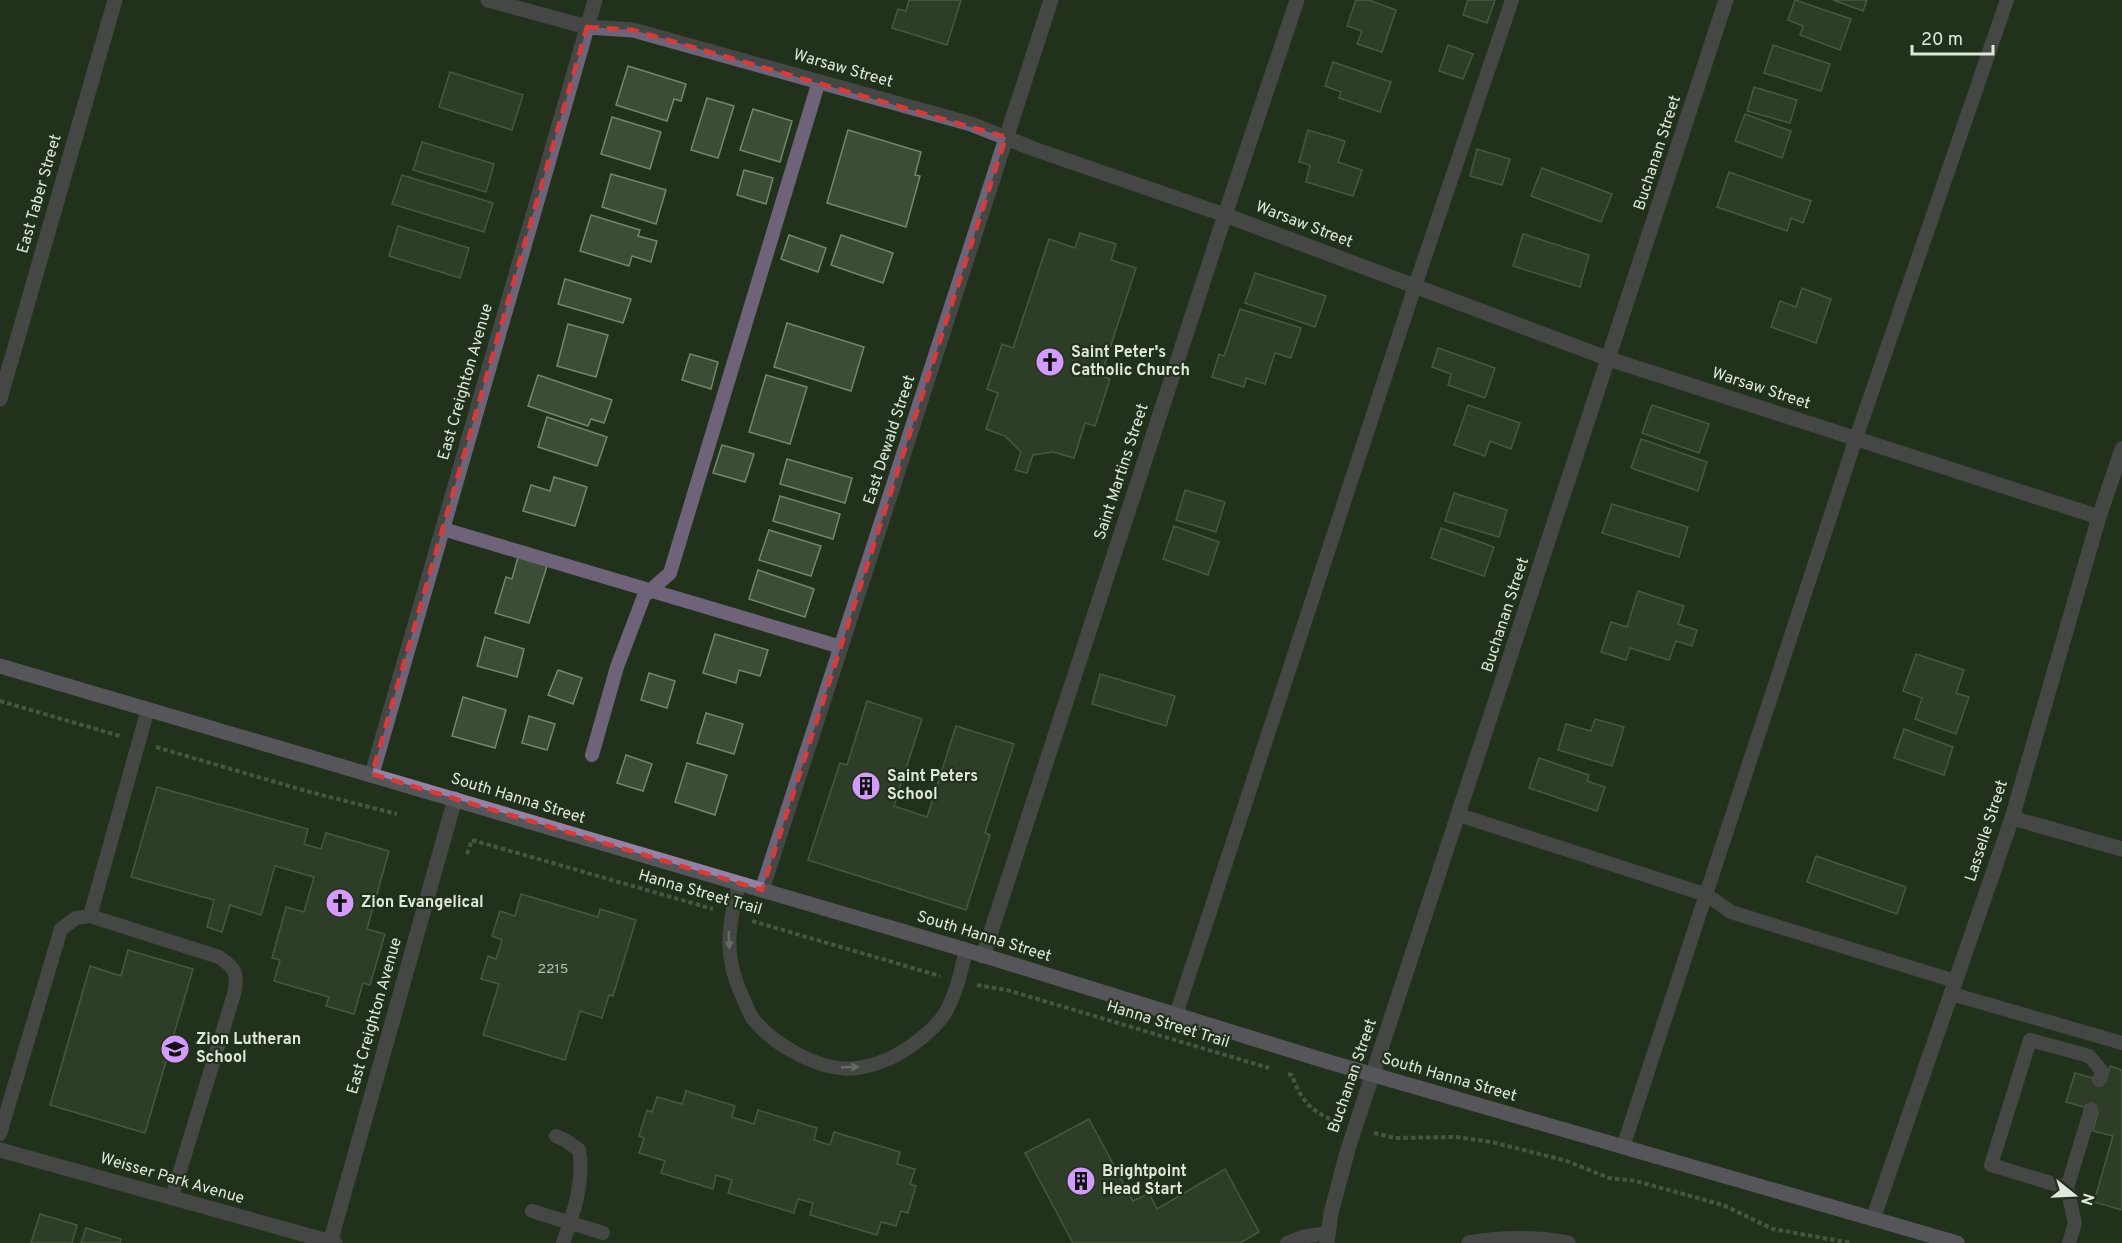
<svg xmlns="http://www.w3.org/2000/svg" width="2122" height="1243" viewBox="0 0 2122 1243" font-family="Overpass,sans-serif">
<style>
.building{fill:#3c4c36;stroke:#74866e;stroke-width:1.5}
.lines{fill:none;stroke-linecap:round;stroke-linejoin:round}
.path{stroke:#758271;stroke-width:4;stroke-dasharray:4.5 3;stroke-linecap:butt}
.lane{stroke:#6f6379;stroke-width:14}
.street{stroke:#6f6379;stroke-width:15}
.secondary{stroke:#9481a4;stroke-width:15}
.oneway{fill:#b2b3b4}
.marked{fill:none;stroke:#d73b3a;stroke-width:4.5;stroke-dasharray:12 8;stroke-linejoin:round}
.labels{text-anchor:middle;dominant-baseline:central;stroke-width:4.5;stroke-linejoin:round;paint-order:stroke}
.number-label{font-size:14px;fill:#b6c1b2}
.street-label{font-size:16px;fill:#dee8db;stroke:#22311c}
.poi-label{font-size:16px;font-weight:bold;fill:#dee8db;stroke:#22311c;text-anchor:start}
</style>
<rect width="100%" height="100%" fill="#22311c"/>
<g class="building">
<path d="M909,0H961L947,45L892,28L898,9L906,11Z"/>
<path d="M1356,0H1369L1396,10L1382,52L1357,44L1362,31L1347,26Z"/>
<path d="M1468,0H1495L1487,23L1463,15Z"/>
<path d="M1795,0L1851,19L1840,50L1800,35L1803,26L1788,20Z"/>
<path d="M1833,0H1867L1863,11Z"/>
<path d="M1448,45L1473,54L1463,79L1439,71Z"/>
<path d="M1773,45L1830,64L1821,91L1764,73Z"/>
<path d="M1333,62L1391,82L1380,112L1339,98L1341,92L1325,86Z"/>
<path d="M628,66L686,84L681,101L674,99L667,121L616,105Z"/>
<path d="M450,72L523,95L512,130L439,107Z"/>
<path d="M1754,87L1797,100L1790,123L1747,111Z"/>
<path d="M707,98L734,106L718,158L691,150Z"/>
<path d="M753,109L792,121L780,162L740,150Z"/>
<path d="M1745,114L1791,131L1782,158L1735,141Z"/>
<path d="M612,117L661,132L650,169L601,154Z"/>
<path d="M848,130L921,152L915,175L920,176L906,227L827,203Z"/>
<path d="M1308,130L1345,141L1338,162L1362,170L1353,196L1306,182L1310,165L1299,162Z"/>
<path d="M422,142L494,164L486,192L413,170Z"/>
<path d="M1477,149L1510,159L1502,185L1470,176Z"/>
<path d="M1542,168L1612,194L1601,222L1531,196Z"/>
<path d="M744,170L773,178L766,204L737,195Z"/>
<path d="M1729,172L1811,201L1803,223L1791,218L1787,231L1717,207Z"/>
<path d="M611,174L666,190L656,224L602,207Z"/>
<path d="M402,175L493,203L484,232L392,204Z"/>
<path d="M591,215L640,230L638,236L657,241L651,262L632,256L629,266L580,251Z"/>
<path d="M398,226L469,248L460,278L389,256Z"/>
<path d="M1080,233L1116,244L1111,260L1136,268L1101,376L1110,379L1095,426L1085,423L1074,458L1053,452L1033,455L1027,473L1015,470L1021,452L1005,436L986,429L998,393L987,389L1002,344L1013,348L1049,239L1075,248Z"/>
<path d="M1523,234L1589,255L1580,287L1513,266Z"/>
<path d="M789,235L826,248L818,272L781,259Z"/>
<path d="M841,235L893,253L883,283L831,265Z"/>
<path d="M1255,273L1326,296L1315,327L1245,303Z"/>
<path d="M565,279L631,299L623,323L558,304Z"/>
<path d="M1802,288L1831,299L1816,343L1771,327L1780,301L1796,307Z"/>
<path d="M1240,309L1301,328L1291,358L1275,353L1265,384L1246,378L1244,387L1212,377L1219,354L1224,356Z"/>
<path d="M787,323L864,347L851,391L774,367Z"/>
<path d="M568,324L608,335L596,377L557,366Z"/>
<path d="M1438,348L1495,368L1485,398L1448,385L1451,374L1432,367Z"/>
<path d="M690,354L718,362L711,389L682,380Z"/>
<path d="M538,375L612,400L604,423L591,419L588,426L528,406Z"/>
<path d="M766,375L807,387L790,444L749,432Z"/>
<path d="M1468,405L1520,423L1511,449L1490,441L1485,456L1454,445Z"/>
<path d="M1652,405L1709,424L1699,453L1642,433Z"/>
<path d="M547,417L607,437L597,466L538,447Z"/>
<path d="M1641,439L1707,462L1698,491L1631,468Z"/>
<path d="M722,445L754,454L745,482L713,473Z"/>
<path d="M787,459L852,478L845,503L780,484Z"/>
<path d="M554,477L587,487L575,526L523,511L531,485L550,491Z"/>
<path d="M1185,490L1225,502L1216,532L1176,520Z"/>
<path d="M1454,493L1507,510L1499,537L1445,521Z"/>
<path d="M780,496L840,514L833,539L773,521Z"/>
<path d="M1612,504L1688,527L1679,557L1602,533Z"/>
<path d="M1174,526L1219,542L1208,575L1163,559Z"/>
<path d="M1441,528L1494,547L1484,576L1431,558Z"/>
<path d="M769,530L821,546L811,576L759,560Z"/>
<path d="M518,557L547,566L529,623L495,613L506,577L512,579Z"/>
<path d="M758,570L814,589L805,617L749,599Z"/>
<path d="M1638,591L1684,606L1678,624L1697,630L1692,646L1676,641L1669,660L1630,648L1626,660L1601,652L1611,622L1627,627Z"/>
<path d="M715,634L768,650L760,676L739,670L736,683L703,673Z"/>
<path d="M485,637L524,649L517,677L477,666Z"/>
<path d="M1916,654L1964,670L1956,693L1969,697L1956,734L1915,719L1922,698L1903,691Z"/>
<path d="M558,670L582,678L573,704L548,695Z"/>
<path d="M649,673L675,681L667,708L641,700Z"/>
<path d="M1100,674L1175,696L1166,726L1092,704Z"/>
<path d="M463,697L506,710L495,748L452,736Z"/>
<path d="M867,701L922,719L894,806L927,817L956,726L1014,744L985,833L990,835L966,910L808,860L840,763L847,765Z"/>
<path d="M706,713L743,724L734,754L697,743Z"/>
<path d="M529,716L555,724L547,750L522,743Z"/>
<path d="M1595,719L1624,727L1612,766L1558,750L1566,724L1591,731Z"/>
<path d="M1904,729L1953,747L1944,775L1894,758Z"/>
<path d="M626,755L652,764L643,791L617,783Z"/>
<path d="M1539,758L1589,775L1587,781L1605,787L1597,811L1529,788Z"/>
<path d="M687,763L727,775L715,815L675,802Z"/>
<path d="M157,787L308,829L304,844L321,849L326,833L389,851L367,929L385,934L370,985L363,983L354,1014L326,1006L329,997L274,981L280,960L272,958L286,907L304,912L314,877L275,866L261,915L230,905L222,932L207,927L214,900L131,877Z"/>
<path d="M1816,856L1906,887L1897,914L1807,882Z"/>
<path d="M521,894L598,917L600,909L636,920L613,996L609,995L602,1018L580,1011L565,1060L483,1035L499,984L481,979L488,956L496,959L502,940L492,936L500,911L515,916Z"/>
<path d="M128,950L193,969L145,1133L50,1105L90,966L121,976Z"/>
<path d="M2110,1066L2122,1070V1210L2094,1202L2113,1136L2093,1131L2098,1111L2066,1102L2075,1073L2106,1082Z"/>
<path d="M686,1091L735,1106L732,1117L754,1124L758,1110L817,1128L814,1140L830,1145L834,1132L900,1152L897,1164L915,1169L910,1184L916,1186L908,1213L901,1211L896,1226L881,1222L877,1235L810,1215L813,1203L798,1199L794,1213L728,1193L732,1180L716,1175L713,1189L661,1173L665,1161L639,1153L644,1138L639,1136L647,1110L652,1112L657,1097L682,1104Z"/>
<path d="M1089,1119L1133,1201L1149,1193L1157,1209L1225,1169L1259,1232L1240,1243H1073L1025,1153Z"/>
<path d="M40,1214L77,1225L72,1243H31Z"/>
<path d="M86,1228L121,1239L120,1243H81Z"/>
</g>
<g class="lines">
<g class="path">
<path d="M0,701L120,736"/>
<path d="M156,747L306,791L397,814"/>
<path d="M467,854L472,840L713,909"/>
<path d="M752,921L940,976"/>
<path d="M977,985L1007,990L1269,1068"/>
<path d="M1288,1074L1292,1075C1300,1099 1311,1112 1335,1121"/>
<path d="M1374,1133L1395,1138L1456,1137L1492,1142L1567,1161L1609,1178L1636,1181L1723,1205L1773,1229L1851,1243"/>
</g>
<g class="lane">
<path d="M443,529L841,647"/>
<path d="M592,755L617,667L644,596L670,573L819,81"/>
<path d="M1459,815L1707,895L1731,912L1955,981"/>
<path d="M739,883C728,926 723,957 743,998C746,1005 749,1013 753,1019C774,1045 822,1073 857,1068C878,1065 898,1056 915,1043C926,1035 936,1026 944,1015C956,995 961,972 966,950"/>
<path d="M90,916L148,709"/>
<path d="M1952,994L2122,1043"/>
<path d="M1176,1015L1415,286L1512,0"/>
<path d="M0,1134L61,929L76,918L90,916L219,957C237,969 238,974 234,994L172,1197"/>
<path d="M556,1136L565,1140L579,1150C585,1180 573,1215 563,1243"/>
<path d="M1623,1147L1856,438L2007,0"/>
<path d="M2067,1188L1991,1165L2030,1040L2089,1056L2102,1071L2099,1080"/>
<path d="M532,1211L603,1233"/>
<path d="M1287,1243L1302,1237L1328,1233"/>
<path d="M2069,1243L2075,1223L2067,1188L2091,1109"/>
</g>
<g class="street">
<path d="M488,0L587,27L633,30L971,124L1034,149L1225,215L1609,359L2099,517"/>
<path d="M0,399L115,0"/>
<path d="M372,774L595,0"/>
<path d="M2012,818L2122,849"/>
<path d="M762,890L1051,0"/>
<path d="M983,956L1225,215L1297,0"/>
<path d="M0,1150L335,1243"/>
<path d="M1873,1219L2012,818L2099,517L2122,449"/>
<path d="M330,1243L455,799"/>
<path d="M1327,1243L1331,1213L1348,1149L1726,0"/>
<path d="M1469,1243C1503,1237 1535,1237 1568,1243"/>
</g>
<path class="secondary" d="M0,666L966,950L1329,1062L1957,1243"/>
</g>
<defs><path id="oneway-solid" d="M-6-.8H1V-3.2L6.5 0L1 3.2V.8H-6Z" transform="scale(1.5)"/></defs>
<g class="oneway">
<use href="#oneway-solid" transform="translate(729 940) rotate(88)"/>
<use href="#oneway-solid" transform="translate(850 1067) rotate(-2)"/>
</g>
<path d="M0 0H2122V1243H0ZM587,27L633,30L1006,137L762,890L372,774Z" fill="#22311c" fill-opacity=".55" fill-rule="evenodd"/>
<path class="marked" d="M587,27L633,30L1006,137L762,890L372,774Z"/>
<defs>
<g id="church-disc" transform="scale(1.5)"><circle r="9.5" fill="#d39cfc" stroke="#22311c"/><path d="M-1.2-6h2.4v3.5h3.3v2.4h-3.3V6h-2.4V-.1h-3.3v-2.4h3.3Z" fill="#111"/></g>
<g id="building-disc" transform="scale(1.5)"><circle r="9.5" fill="#d39cfc" stroke="#22311c"/><path d="M-4-6H4V6H1V3H-1V6H-4ZM-2.5-4.3h1.7v1.8h-1.7ZM.8-4.3h1.7v1.8H.8ZM-2.5-1h1.7V.8h-1.7ZM.8-1h1.7V.8H.8Z" fill="#111"/></g>
<g id="school-disc" transform="scale(1.5)"><circle r="9.5" fill="#d39cfc" stroke="#22311c"/><path d="M0-5L7-2L0 1L-7-2ZM-4 1L0 2.5L4 1V4Q0 6-4 4Z" fill="#111"/></g>
</defs>
<g fill-rule="evenodd">
<use href="#church-disc" x="1050" y="362"/>
<use href="#building-disc" x="866" y="786"/>
<use href="#church-disc" x="340" y="903"/>
<use href="#school-disc" x="175" y="1049"/>
<use href="#building-disc" x="1081" y="1181"/>
</g>
<g class="labels">
<g class="number-label">
<text x="553" y="969">2215</text>
</g>
<g class="street-label">
<text transform="translate(843 69) rotate(16)">Warsaw Street</text>
<text transform="translate(1658 153) rotate(-72)">Buchanan Street</text>
<text transform="translate(40 194) rotate(-74)">East Taber Street</text>
<text transform="translate(1304 225) rotate(21)">Warsaw Street</text>
<text transform="translate(466 382) rotate(-74)">East Creighton Avenue</text>
<text transform="translate(1761 389) rotate(18)">Warsaw Street</text>
<text transform="translate(890 440) rotate(-72)">East Dewald Street</text>
<text transform="translate(1122 472) rotate(-72)">Saint Martins Street</text>
<text transform="translate(1506 615) rotate(-72)">Buchanan Street</text>
<text transform="translate(518 799) rotate(17)">South Hanna Street</text>
<text transform="translate(1987 831) rotate(-72)">Lasselle Street</text>
<text transform="translate(700 893) rotate(16)">Hanna Street Trail</text>
<text transform="translate(984 937) rotate(17)">South Hanna Street</text>
<text transform="translate(375 1016) rotate(-74)">East Creighton Avenue</text>
<text transform="translate(1168 1025) rotate(17)">Hanna Street Trail</text>
<text transform="translate(1353 1076) rotate(-71)">Buchanan Street</text>
<text transform="translate(1449 1078) rotate(16)">South Hanna Street</text>
<text transform="translate(172 1179) rotate(16)">Weisser Park Avenue</text>
</g>
<g class="poi-label">
<text x="1071" y="353">Saint Peter's<tspan x="1071" dy="18">Catholic Church</tspan></text>
<text x="887" y="777">Saint Peters<tspan x="887" dy="18">School</tspan></text>
<text x="361" y="903">Zion Evangelical</text>
<text x="196" y="1040">Zion Lutheran<tspan x="196" dy="18">School</tspan></text>
<text x="1102" y="1172">Brightpoint<tspan x="1102" dy="18">Head Start</tspan></text>
</g>
</g>
<g transform="translate(2074 1195) rotate(108)" stroke="#22311c" stroke-width="4.5" paint-order="stroke">
<path d="M0-4.5L10 22L0 15L-10 22Z" fill="#dee8db"/>
<text y="-9" font-size="16" font-weight="bold" text-anchor="middle" fill="#dee8db">N</text>
</g>
<path d="M1912 45v9h81v-9" fill="none" stroke="#dee8db" stroke-width="3"/>
<text x="1921" y="45" font-size="18" fill="#dee8db" stroke="#22311c" stroke-width="4.5" paint-order="stroke">20 m</text>
</svg>
